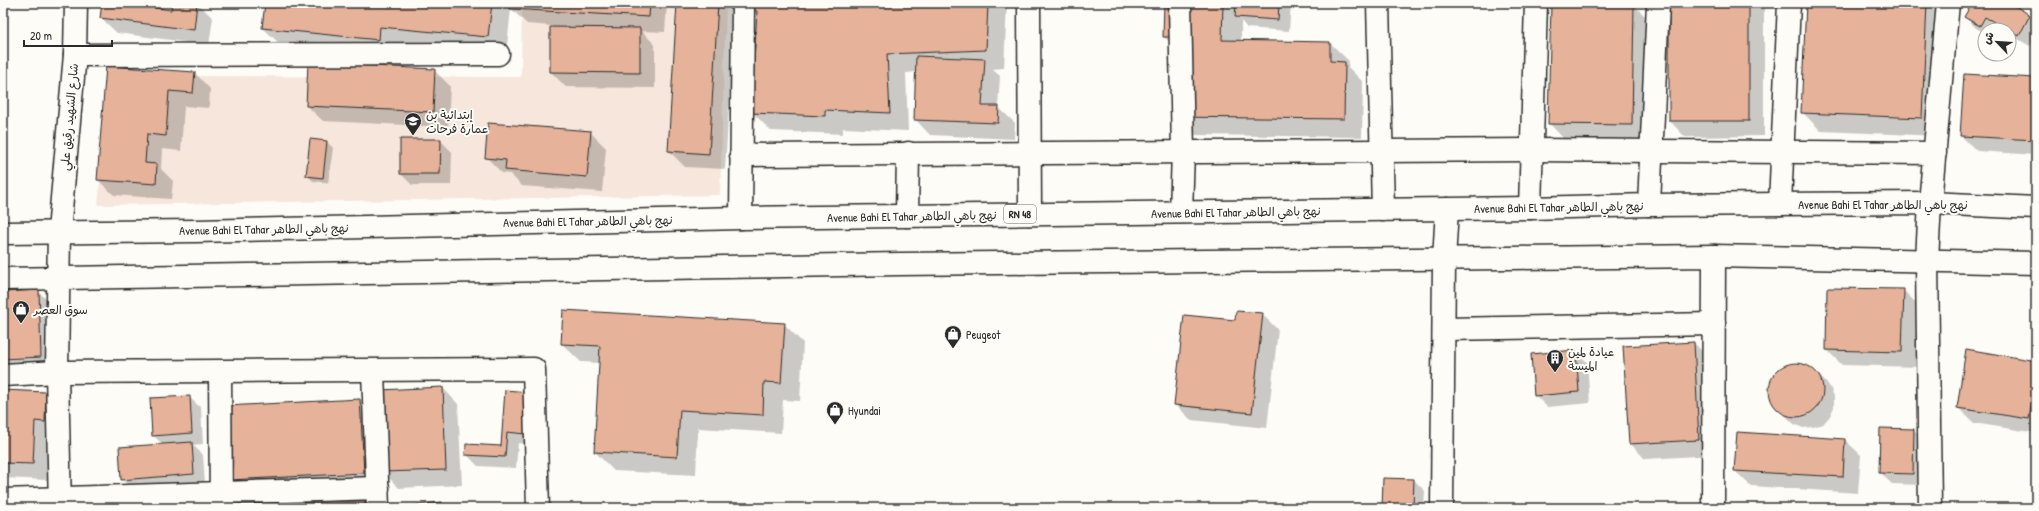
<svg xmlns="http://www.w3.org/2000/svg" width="2039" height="511" viewBox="0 0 2039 511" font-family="'Patrick Hand','Playpen Sans Arabic',sans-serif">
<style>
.built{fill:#f6e6db}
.shadow{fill:#0003}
.building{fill:#e6b299;stroke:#2b2b2b}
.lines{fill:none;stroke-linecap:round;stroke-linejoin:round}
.minor-casing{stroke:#2b2b2b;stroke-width:25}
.tertiary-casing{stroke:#2b2b2b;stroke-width:25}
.primary-casing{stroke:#2b2b2b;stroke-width:25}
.minor{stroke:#fdfcf7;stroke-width:22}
.tertiary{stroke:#fdfcf7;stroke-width:22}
.primary{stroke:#fdfcf7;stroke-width:22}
.labels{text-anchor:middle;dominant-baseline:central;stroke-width:4;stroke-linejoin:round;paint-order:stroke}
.shield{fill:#fdfcf7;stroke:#6a6a68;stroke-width:1}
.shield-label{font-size:11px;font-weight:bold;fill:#2b2b2b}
.poi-label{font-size:12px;fill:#2b2b2b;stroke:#fdfcf7;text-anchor:start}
.street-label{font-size:12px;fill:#2b2b2b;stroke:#fdfcf7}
</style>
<rect width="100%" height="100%" fill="#fdfcf7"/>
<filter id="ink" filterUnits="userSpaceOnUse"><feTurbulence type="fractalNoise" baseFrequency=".025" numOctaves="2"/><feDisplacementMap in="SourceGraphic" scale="8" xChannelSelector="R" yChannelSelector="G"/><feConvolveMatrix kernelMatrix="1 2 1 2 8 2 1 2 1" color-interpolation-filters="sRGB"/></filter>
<g filter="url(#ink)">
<path class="built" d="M522,3H726L720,195L98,205L109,76L521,77Z"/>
<g class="shadow">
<path d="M103,3H162L161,10L172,11L173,3H197L213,18L209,45L117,33L101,18Z"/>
<path d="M266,3H667L665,32L642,31L655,45V88L566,87L551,72L552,26L527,24L511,9L506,55L282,46L263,28Z"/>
<path d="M678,3H735L725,169L685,167L669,151Z"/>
<path d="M751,3H1007L1004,68L992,69L1000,76L998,107L1015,123L1014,139L930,135L915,119L917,72L906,73L908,131L843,128V134L771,131L752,112L757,16L751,10Z"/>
<path d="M1165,3H1231L1236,8L1237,3H1291L1289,31L1247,28L1241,21V41L1330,43L1349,61L1348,67L1363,82L1362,137L1192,135L1175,47L1164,37Z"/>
<path d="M1670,3H1764V136L1685,137L1670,121Z"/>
<path d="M1807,3H1940V136L1821,131L1802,112Z"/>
<path d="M1973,3H2008L2030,16L2036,22V36L2030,46L2009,34V30H2002L1997,27L1995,30H1985V33L1976,28L1965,17Z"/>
<path d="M1634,5L1650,21L1647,140L1564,139L1549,123Z"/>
<path d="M106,67L195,73L210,89L209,108L184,106L181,151L162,149L161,169L173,181L171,199L114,195L98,180Z"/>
<path d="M434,70L450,86L448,127L323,121L307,106Z"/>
<path d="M2036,79V155L1977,151L1961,136Z"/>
<path d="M590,132L606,148L602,192L522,186L510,174L502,173L486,157Z"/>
<path d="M311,140L327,142L333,148L328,183L313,181L307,175Z"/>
<path d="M440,140L452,152L451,185H412L401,174Z"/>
<path d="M1903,290L1919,306L1918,367L1842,365L1827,350Z"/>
<path d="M38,291L57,310L59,375L3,378V293Z"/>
<path d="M1262,314L1278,330L1267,428L1191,420L1175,404L1236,321Z"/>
<path d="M784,324L803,343L800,401L783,400L781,433L698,428L696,475L614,471L595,452L600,363L581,362L562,344Z"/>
<path d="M1694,343L1710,359L1715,455L1645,459L1630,443Z"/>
<path d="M1575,351L1587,362L1590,403L1547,407L1535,395Z"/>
<path d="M2036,362V433L1974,423L1958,408Z"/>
<path d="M1791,364H1801L1811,367L1830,387L1834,396V407L1830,416L1823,424L1813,427L1803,428L1794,424L1774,405L1770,395V385L1774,375L1781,368Z"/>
<path d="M443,388L458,404L462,485L399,488L383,472Z"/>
<path d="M3,391L46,393L62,409L50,436L48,480L3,478Z"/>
<path d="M506,391L536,445L518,443L516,468L478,466L466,454L501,447Z"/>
<path d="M189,397L201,408L203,444L193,445L203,455L205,485L133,491L122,479L163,445L153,435Z"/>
<path d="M360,400L375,416L379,488L245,495L230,480Z"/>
<path d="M1881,429L1913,430L1925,441L1924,485L1892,484L1880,473Z"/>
<path d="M1845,440L1861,455L1858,493L1751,486L1735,471Z"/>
<path d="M1414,480L1425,491L1424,508H1383Z"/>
</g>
<g class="building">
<path d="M102,3H144V6L171,10L172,3H197L194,30L100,18Z"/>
<path d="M265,3H492L488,37L380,27L379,40L262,28Z"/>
<path d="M511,3H650L649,17L510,9Z"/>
<path d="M677,3H718L709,154L668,151Z"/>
<path d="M750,3H988L986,50L887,54L890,113L825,110V116L751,113L757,11L750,10Z"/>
<path d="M1164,3H1223L1222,40L1330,42V61L1345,62L1344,119L1172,117L1174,37H1163Z"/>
<path d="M1236,3H1279L1278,20L1235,17Z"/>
<path d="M1551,3L1634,4L1632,125L1548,124Z"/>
<rect x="1669" y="3" width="80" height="118"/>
<path d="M1806,3H1927L1922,118L1801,113Z"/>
<path d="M1972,3H2010L2030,15L2019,36L1985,17L1980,26L1964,17Z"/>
<path d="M550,27L640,28V73L550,72Z"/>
<path d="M916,56L985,59L982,106H999L998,123L914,120Z"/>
<path d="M308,63L435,69L433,112L306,106Z"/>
<path d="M106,66L195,72L193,93L169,91L166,136L147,134L145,163L157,164L156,184L97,180Z"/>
<path d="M1964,74L2036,78V140L1960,136Z"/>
<path d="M488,123L591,131L587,177L505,170L506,160L485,158Z"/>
<path d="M310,139L327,141L323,178L306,176Z"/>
<path d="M400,139H441L440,174H400Z"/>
<path d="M1827,288L1904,289L1902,352L1826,350Z"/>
<path d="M39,290L41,357L3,359V292Z"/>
<path d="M563,310L785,323L781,383L764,382L763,415L680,410L677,457L594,452L600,346L561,344Z"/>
<path d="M1236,311L1263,313L1252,413L1174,405L1184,315L1235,320Z"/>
<path d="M1694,342L1699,440L1629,444L1623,346Z"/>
<path d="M1966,349L2036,361V377L2029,419L1957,408Z"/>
<path d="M1576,350L1579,392L1534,396L1531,354Z"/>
<circle cx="1796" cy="390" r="27"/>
<path d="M443,387L446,470L382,472L380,390Z"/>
<path d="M3,390L46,392L45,422L35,421L33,464L3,463Z"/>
<path d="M505,390L528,392L525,434L507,432L505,457L465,455L466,444L501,446Z"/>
<path d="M190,396L192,433L152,436L150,398Z"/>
<path d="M360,399L364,473L229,480L225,406Z"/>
<path d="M1880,428L1914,429L1913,474L1879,473Z"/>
<path d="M1737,432L1845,439L1843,477L1734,471Z"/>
<path d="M192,442L194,474L121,480L119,447Z"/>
<path d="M1383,478L1414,479L1413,508H1382Z"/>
<path d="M365,501V508H298V502Z"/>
<path d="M442,502L443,508H392Z"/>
<path d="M285,505V508H255Z"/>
</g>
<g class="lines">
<g class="minor-casing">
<g id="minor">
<path d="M1029,3L1030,214"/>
<path d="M1180,3L1183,152L1181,212"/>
<path d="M1378,3L1383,210"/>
<path d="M75,55L498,54"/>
<path d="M741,155L1532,150L1935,153"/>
<path d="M1780,204L1789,3"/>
<path d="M1649,205L1658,3"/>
<path d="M1530,208L1536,3"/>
<path d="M907,216L908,153"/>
<path d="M741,218L743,3"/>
<path d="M59,231L57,372L60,508"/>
<path d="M1445,329L1714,324"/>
<path d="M373,371L378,508"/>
<path d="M220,372L221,508"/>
<path d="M3,375L57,372L534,369L538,508"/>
<path d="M3,500L378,488"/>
<path d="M1442,508L1444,260L1447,209"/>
<path d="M1713,508L1714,256"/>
<path d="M1930,508L1927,260L1930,203L1948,3"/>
</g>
</g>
<g class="tertiary-casing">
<path id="tertiary" d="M59,231L75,55L76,3"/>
</g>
<g class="primary-casing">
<g id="primary">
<path d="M3,233L196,231L741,218L1530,208L1649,205L1930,203L2036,208"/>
<path d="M3,279L899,264L1714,256L2036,263"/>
</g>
</g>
<use href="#minor" class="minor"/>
<use href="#tertiary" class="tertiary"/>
<use href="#primary" class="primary"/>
</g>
</g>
<defs>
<g id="school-pin" transform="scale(0.9)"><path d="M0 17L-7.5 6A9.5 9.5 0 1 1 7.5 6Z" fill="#2b2b2b" stroke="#fdfcf7"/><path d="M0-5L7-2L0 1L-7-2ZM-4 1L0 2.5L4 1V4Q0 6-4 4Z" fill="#fff"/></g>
<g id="shop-pin" transform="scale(0.9)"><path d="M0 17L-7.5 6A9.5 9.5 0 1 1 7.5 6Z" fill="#2b2b2b" stroke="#fdfcf7"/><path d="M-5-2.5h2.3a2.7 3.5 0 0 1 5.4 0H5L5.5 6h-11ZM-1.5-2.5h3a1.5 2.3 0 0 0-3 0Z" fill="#fff"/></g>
<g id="building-pin" transform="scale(0.9)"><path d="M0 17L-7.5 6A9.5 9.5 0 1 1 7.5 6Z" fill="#2b2b2b" stroke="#fdfcf7"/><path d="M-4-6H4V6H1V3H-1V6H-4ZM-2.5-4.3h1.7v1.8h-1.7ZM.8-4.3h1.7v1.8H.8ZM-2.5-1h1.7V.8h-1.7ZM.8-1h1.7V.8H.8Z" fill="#fff"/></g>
</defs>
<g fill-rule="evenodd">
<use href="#school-pin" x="413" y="121"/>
<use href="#shop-pin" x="21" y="309"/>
<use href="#shop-pin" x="953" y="334"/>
<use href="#building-pin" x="1555" y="358"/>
<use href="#shop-pin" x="835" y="410"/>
</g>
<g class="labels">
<rect class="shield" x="1004" y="205" width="32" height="18" rx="3"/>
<g class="shield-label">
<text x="1020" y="214">RN 48</text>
</g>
<g class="poi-label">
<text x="426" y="114">إبتدائية بن<tspan x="426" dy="14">عمارة فرحات</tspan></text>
<text x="34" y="309">سوق العصر</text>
<text x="966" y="334">Peugeot</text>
<text x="1568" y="351">عيادة لمين<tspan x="1568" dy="14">الميسة</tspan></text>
<text x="848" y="410">Hyundai</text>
</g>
<g class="street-label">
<text transform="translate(69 117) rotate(-85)">شارع الشهيد رقيق علي</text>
<text x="1883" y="204">Avenue Bahi El Tahar,نهج باهي الطاهر</text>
<text transform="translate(1559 207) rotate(-1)">Avenue Bahi El Tahar,نهج باهي الطاهر</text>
<text transform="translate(1236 212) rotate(-1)">Avenue Bahi El Tahar,نهج باهي الطاهر</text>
<text transform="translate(912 216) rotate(-1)">Avenue Bahi El Tahar,نهج باهي الطاهر</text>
<text transform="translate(588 221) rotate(-1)">Avenue Bahi El Tahar,نهج باهي الطاهر</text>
<text transform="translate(264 229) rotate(-1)">Avenue Bahi El Tahar,نهج باهي الطاهر</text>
</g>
</g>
<rect width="2039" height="511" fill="none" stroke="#fdfcf7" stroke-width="16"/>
<rect x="8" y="8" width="2023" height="495" fill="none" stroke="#2b2b2b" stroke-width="1.5" filter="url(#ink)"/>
<g transform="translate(1997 42) rotate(295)"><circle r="19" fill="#fdfcf7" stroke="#a9a8a5"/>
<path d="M0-3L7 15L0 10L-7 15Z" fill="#2b2b2b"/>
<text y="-6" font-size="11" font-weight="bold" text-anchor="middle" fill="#2b2b2b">ش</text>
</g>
<path d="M24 40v6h88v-6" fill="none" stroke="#2b2b2b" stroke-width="2"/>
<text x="30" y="40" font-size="12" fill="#2b2b2b" stroke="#fdfcf7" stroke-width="3" paint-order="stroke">20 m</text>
</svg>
